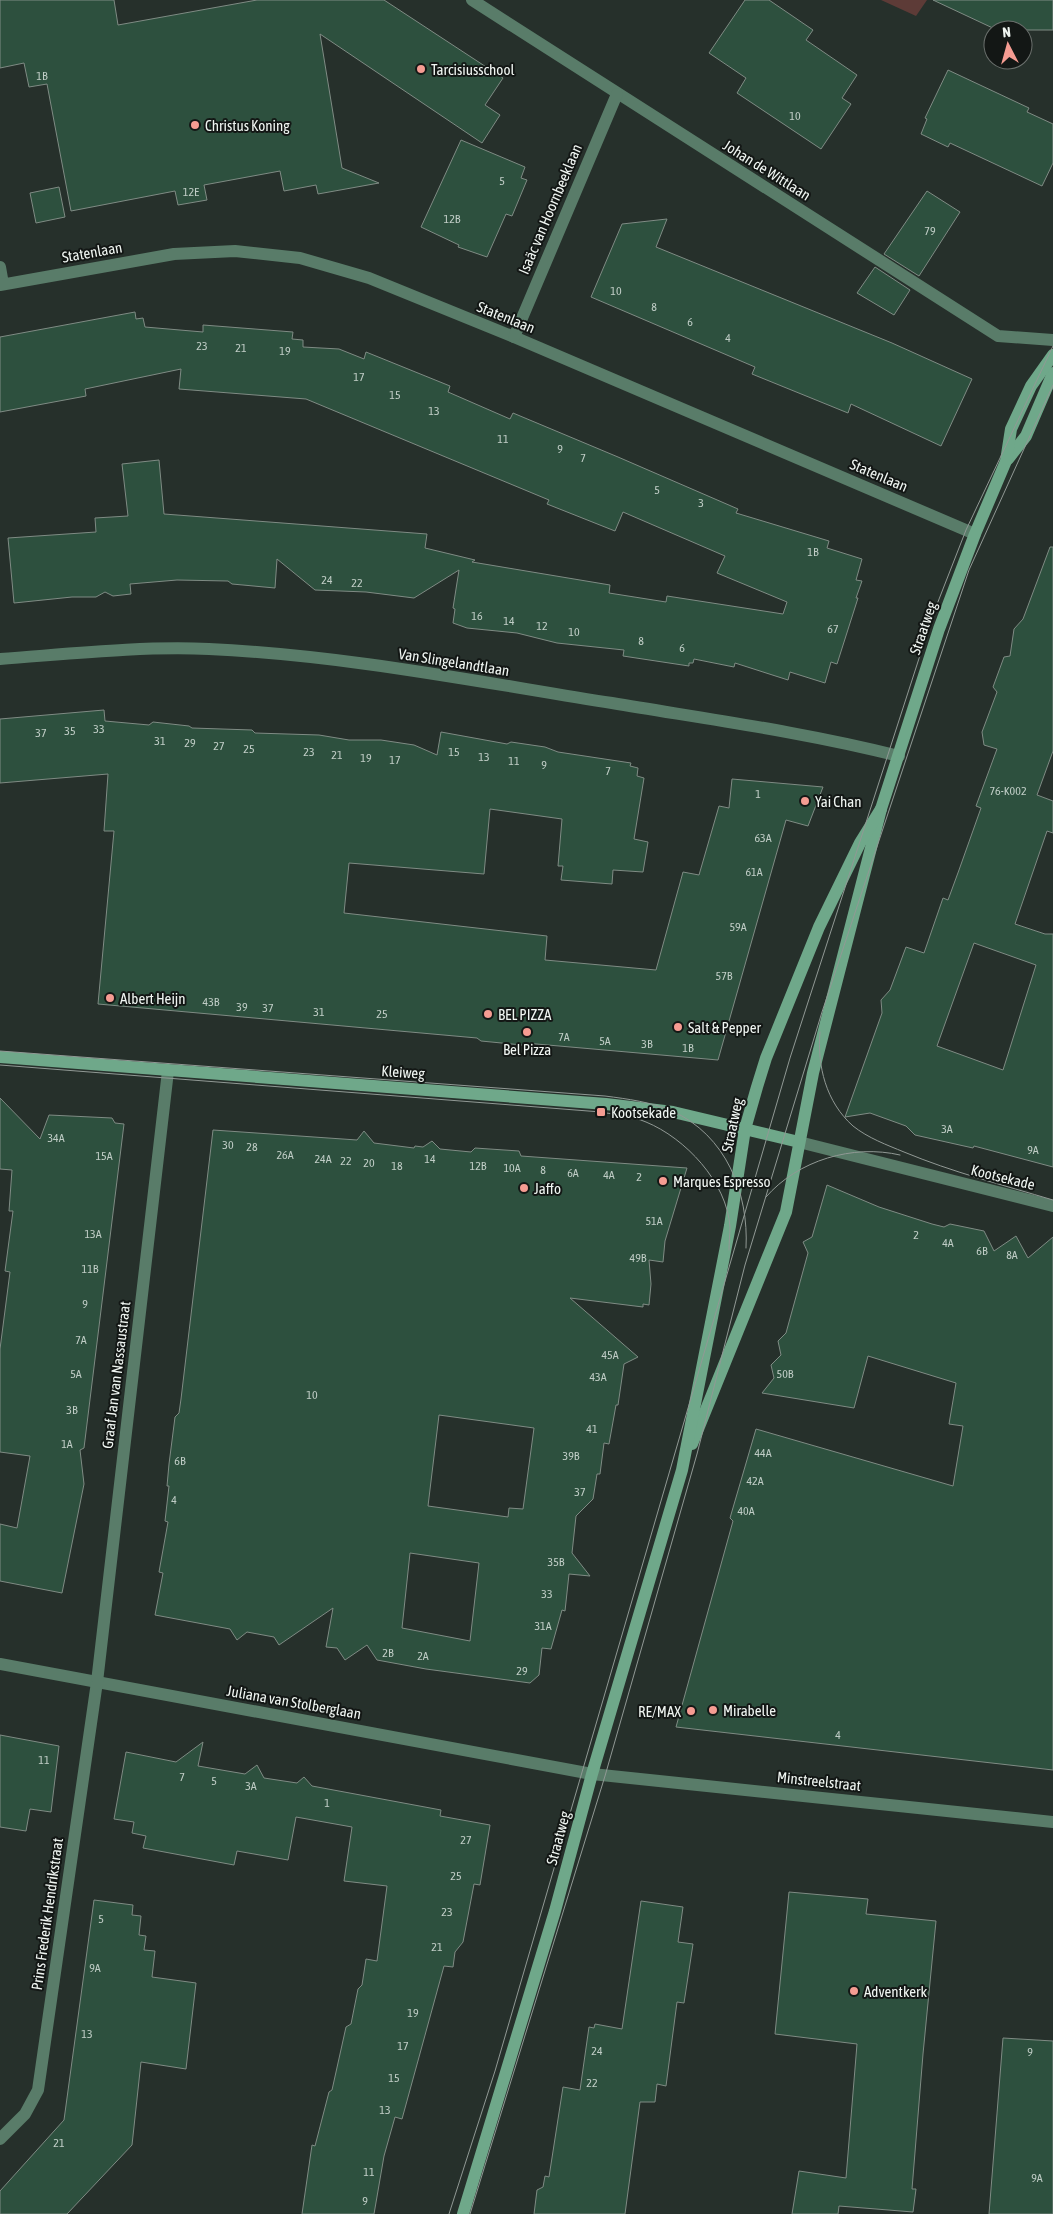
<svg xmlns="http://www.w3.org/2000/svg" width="1053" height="2214" viewBox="0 0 1053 2214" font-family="'Asap Condensed',sans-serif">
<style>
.green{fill:#5d3b37}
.building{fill:#2d503e;stroke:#7f8b84;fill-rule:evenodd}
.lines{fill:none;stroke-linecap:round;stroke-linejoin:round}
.street{stroke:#597c69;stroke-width:12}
.secondary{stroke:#6fa88a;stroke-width:12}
.tram{stroke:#919995;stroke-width:1}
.poi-dot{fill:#f59c92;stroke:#131715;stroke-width:2}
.labels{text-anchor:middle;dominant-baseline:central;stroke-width:4;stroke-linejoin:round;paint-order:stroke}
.number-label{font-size:12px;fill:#bfccc5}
.poi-label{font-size:15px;fill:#f0f6f2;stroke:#131715;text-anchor:start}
.street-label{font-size:15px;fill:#f0f6f2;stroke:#131715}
</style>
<rect width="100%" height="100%" fill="#26302b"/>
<path class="green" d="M881,0H927L916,16Z"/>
<g class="building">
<path d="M0,0H114L118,25L257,0H384L503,78L485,105L500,115L482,143L320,34L342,168L379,183L318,194L316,185L284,191L280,171L204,185L207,200L178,205L175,191L71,211L47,84L29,87L24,63L0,68Z"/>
<path d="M745,0H769L813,30L806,40L857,75L842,98L851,104L821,149L737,93L746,78L709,53Z"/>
<path d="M933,0H1053V30H997Z"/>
<path d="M948,70L1029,108L1027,112L1053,124V163L1042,186L950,143L948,147L921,134L927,119L925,118Z"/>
<path d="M461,140L525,167L521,178L527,180L512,216L506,214L487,257L458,247L459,245L421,227Z"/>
<path d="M59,187L65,217L36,223L30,193Z"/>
<path d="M927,191L960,212L919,276L884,254Z"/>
<path d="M667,219L656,247L892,343L972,379L941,446L851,404L848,413L752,374L755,367L591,297L622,224Z"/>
<path d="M875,267L910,290L894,315L857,293Z"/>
<path d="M135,312L136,319L143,318L145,327L203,332V325L293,332L292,339L303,340V347L339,349L364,359L366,352L450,386L448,392L510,419L513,413L618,457L738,509L736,513L829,541L827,548L862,559L856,580L862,581L856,598H858L837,664L831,662L825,683L790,672L788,680L735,663L734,667L694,659L693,663H689V666L623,656L624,650L557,643L517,633L467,628L453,623L455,609L453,608L459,570L414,598L366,592L315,590L277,559L275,588L232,584L228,581L177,580L130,584L131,594L113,596L105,592L96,597H72L14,603L8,538L96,532L95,518L128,516L122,464L159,460L164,514L427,534L425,548L475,560L472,562L610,585L609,593L666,602L667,596L783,614L787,602L717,573L725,556L623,512L615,531L547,504L549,500L306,399L179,389L181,369L85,389L86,396L0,412V337Z"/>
<path d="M1050,547H1053V751L1037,795L1053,801V833L1047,831L1015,924L1045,934H1053V1167L974,1146L973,1148L915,1135L906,1126L870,1113L845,1117L882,1013L881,1000L890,990L906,947L924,953L943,898L948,900L959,870L981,808L976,806L997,749L984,745L982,732L997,692L993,687L1004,657L1010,656L1014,629L1023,619ZM974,943L1036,965L1003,1070L937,1046Z"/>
<path d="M104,710L105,721L149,725L153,722L189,726L192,728L252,730L255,733L319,735L349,740H381L414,745L437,755L441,732L507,744L511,742L545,747L558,752L631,763L630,766L638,768L637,776L644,778L634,839L648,842L643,872L613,870L612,884L561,880L563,866H558L562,819L490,809L484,874L349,863L344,913L547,936L545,960L656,970L683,872L699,875L719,806L729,808L732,779L823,787L808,826L786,820L718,1060L525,1043L522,1045L481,1041L477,1038L98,1004L114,831H104L108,774L0,783V719Z"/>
<path d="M0,1098L40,1139L49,1115L112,1118L115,1123L124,1124L84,1448L80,1450L84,1484L62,1593L0,1581V1524L17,1528L30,1456L0,1452V1349L10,1272L5,1271L13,1211H9L12,1170L0,1169Z"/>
<path d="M213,1130L357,1140L364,1131L374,1143L414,1148L415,1146L423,1147L432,1141L440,1149L471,1152L475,1148L519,1151L521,1156L687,1168L665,1241L663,1262L649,1260L651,1284L649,1305L643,1304V1307L570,1298L638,1357L624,1364L618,1405H616L609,1444L604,1443L600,1474H597L593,1499L576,1516L572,1553L590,1576L569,1574L565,1611L562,1610L551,1649L542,1648L539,1675L530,1683L426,1669L377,1660L367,1645L345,1660L337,1648L326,1647L333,1608L279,1645L274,1637L247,1632L237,1640L230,1629L155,1615L163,1573L159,1572L168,1522L165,1521L169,1486H167L169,1464L175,1417L179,1413L181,1399ZM439,1415L534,1428L523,1509L509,1508L508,1517L428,1506ZM410,1553L479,1563L470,1641L402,1628Z"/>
<path d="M827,1185L879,1207L932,1224L944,1227L950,1224L984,1231L994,1251L1016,1236L1028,1258L1053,1237V1770L676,1727L733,1521L730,1518L756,1429L953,1486L963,1426L949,1424L956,1383L868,1356L854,1408L762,1393L774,1378L771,1365L781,1355L778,1341L786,1333L808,1253L803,1242L812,1237Z"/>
<path d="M0,1735L59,1746L51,1812L30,1809L26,1831L0,1827Z"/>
<path d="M203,1742L198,1766L245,1774L257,1765L264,1778L297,1783L304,1777L312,1786L441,1810L440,1816L490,1825L480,1885L474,1884L463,1942L455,1952L453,1967L444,1966L402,2119L395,2117L384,2156L374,2214H302L312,2145L315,2146L329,2092L332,2090L346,2027L351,2024L358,1989L362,1985L366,1959L377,1961L387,1886L344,1881L352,1827L296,1817L288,1860L237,1851L234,1865L143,1848L146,1836L132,1833L134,1822L114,1819L126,1752L176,1762Z"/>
<path d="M789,1892L868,1899L866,1914L936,1921L923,2054L912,2189H916L913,2212L839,2206L838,2214H792L799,2171L846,2178L857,2044L775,2034Z"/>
<path d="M94,1900L133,1905L132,1915L141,1916L139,1935L146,1936L144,1950L155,1951L152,1977L196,1983L186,2069L141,2062L132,2145L67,2214H0V2191L64,2120Z"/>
<path d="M641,1901L683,1907L678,1942L693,1944L684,2003L677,2002L666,2086L657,2084L655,2102H640L625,2214H534L537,2190L543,2187L545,2176L549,2177L563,2087L580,2090L589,2027L594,2028L595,2024L622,2029Z"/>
<path d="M1003,2038L1053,2041V2214H989Z"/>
</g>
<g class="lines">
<g class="street">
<path d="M472,0L998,336L1053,340"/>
<path d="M0,267L3,284"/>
<path d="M0,285L174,254L235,251L300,258L369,278L514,337L975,534"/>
<path d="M514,337L617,94"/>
<path d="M0,659C69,654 140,646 209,649C344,655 479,682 612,703C707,719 804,732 899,756"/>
<path d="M799,1142L1053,1206"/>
<path d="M0,1664L592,1774L1053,1822"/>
<path d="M0,2139L25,2114L38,2090L97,1682L168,1071"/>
</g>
<g class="secondary">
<path d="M1008,459L1026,436L1053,373"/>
<path d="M0,1057L606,1104L673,1112L799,1142"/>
<path d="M692,1444L786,1212L813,1073L881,809L939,629L975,534L1006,461L1011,429L1031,386L1053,355"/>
<path d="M463,2214L555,1911L592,1774L682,1470L730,1226L745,1129L757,1087L766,1058L819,927L860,843L881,809"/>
</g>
<g class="tram">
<path d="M820,1032C817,1066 826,1102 853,1126C868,1138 887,1145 904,1152C952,1172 1003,1185 1053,1200"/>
<path d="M0,1051L605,1096C628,1099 651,1102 672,1111C726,1135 749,1193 746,1248"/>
<path d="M0,1065L601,1112C616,1115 632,1116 646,1122C685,1138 727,1182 730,1227C730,1234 729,1242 729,1250"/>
<path d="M766,1197C798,1160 853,1144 900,1155"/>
<path d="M449,2214L495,2071L790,1058L934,612L966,530L1053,346"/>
<path d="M470,2214L605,1776L697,1454L745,1265L822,1012L969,570L1053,385"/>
</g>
</g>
<g class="poi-dot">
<circle cx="421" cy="69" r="5"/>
<circle cx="195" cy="125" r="5"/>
<circle cx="805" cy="801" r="5"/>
<circle cx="110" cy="998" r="5"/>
<circle cx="488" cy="1014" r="5"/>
<circle cx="678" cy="1027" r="5"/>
<circle cx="527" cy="1032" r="5"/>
<rect x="596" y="1107" width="10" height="10" rx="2.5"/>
<circle cx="663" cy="1181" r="5"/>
<circle cx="524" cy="1188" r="5"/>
<circle cx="713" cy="1710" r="5"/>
<circle cx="691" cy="1711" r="5"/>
<circle cx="854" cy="1991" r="5"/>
</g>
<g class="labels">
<g class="number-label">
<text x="42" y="76">1B</text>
<text x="795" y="116">10</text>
<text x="502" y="181">5</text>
<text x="191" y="192">12E</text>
<text x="452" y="219">12B</text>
<text x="930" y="231">79</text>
<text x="616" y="291">10</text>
<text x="654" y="307">8</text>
<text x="690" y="322">6</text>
<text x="728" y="338">4</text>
<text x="202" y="346">23</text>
<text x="241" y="348">21</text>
<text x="285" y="351">19</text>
<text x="359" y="377">17</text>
<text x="395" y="395">15</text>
<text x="434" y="411">13</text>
<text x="503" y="439">11</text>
<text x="560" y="449">9</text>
<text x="583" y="458">7</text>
<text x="657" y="490">5</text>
<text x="701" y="503">3</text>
<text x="813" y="552">1B</text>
<text x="327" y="580">24</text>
<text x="357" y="583">22</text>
<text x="477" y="616">16</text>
<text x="509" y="621">14</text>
<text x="542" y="626">12</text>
<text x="833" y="629">67</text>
<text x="574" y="632">10</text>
<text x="641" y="641">8</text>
<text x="682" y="648">6</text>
<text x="99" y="729">33</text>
<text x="70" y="731">35</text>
<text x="41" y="733">37</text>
<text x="160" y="741">31</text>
<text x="190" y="743">29</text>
<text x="219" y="746">27</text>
<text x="249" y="749">25</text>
<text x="309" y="752">23</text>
<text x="454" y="752">15</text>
<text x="337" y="755">21</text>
<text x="484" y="757">13</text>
<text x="366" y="758">19</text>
<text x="395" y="760">17</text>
<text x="514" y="761">11</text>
<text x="544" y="765">9</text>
<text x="608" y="771">7</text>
<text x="1008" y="791">76-K002</text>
<text x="758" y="794">1</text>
<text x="763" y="838">63A</text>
<text x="754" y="872">61A</text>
<text x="738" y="927">59A</text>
<text x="724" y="976">57B</text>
<text x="211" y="1002">43B</text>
<text x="242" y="1007">39</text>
<text x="268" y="1008">37</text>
<text x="319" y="1012">31</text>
<text x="382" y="1014">25</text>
<text x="564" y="1037">7A</text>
<text x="605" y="1041">5A</text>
<text x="647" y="1044">3B</text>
<text x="688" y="1048">1B</text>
<text x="947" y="1129">3A</text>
<text x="56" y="1138">34A</text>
<text x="228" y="1145">30</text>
<text x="252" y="1147">28</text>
<text x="1033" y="1150">9A</text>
<text x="285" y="1155">26A</text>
<text x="104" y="1156">15A</text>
<text x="323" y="1159">24A</text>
<text x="430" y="1159">14</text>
<text x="346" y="1161">22</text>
<text x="369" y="1163">20</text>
<text x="397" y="1166">18</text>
<text x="478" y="1166">12B</text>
<text x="512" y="1168">10A</text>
<text x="543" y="1170">8</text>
<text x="573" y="1173">6A</text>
<text x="609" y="1175">4A</text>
<text x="639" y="1177">2</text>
<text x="654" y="1221">51A</text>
<text x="93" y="1234">13A</text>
<text x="916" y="1235">2</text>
<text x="948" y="1243">4A</text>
<text x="982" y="1251">6B</text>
<text x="1012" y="1255">8A</text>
<text x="638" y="1258">49B</text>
<text x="90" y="1269">11B</text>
<text x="85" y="1304">9</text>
<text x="81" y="1340">7A</text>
<text x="610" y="1355">45A</text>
<text x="76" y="1374">5A</text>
<text x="785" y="1374">50B</text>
<text x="598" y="1377">43A</text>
<text x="312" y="1395">10</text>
<text x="72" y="1410">3B</text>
<text x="592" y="1429">41</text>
<text x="67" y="1444">1A</text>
<text x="763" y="1453">44A</text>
<text x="571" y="1456">39B</text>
<text x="180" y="1461">6B</text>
<text x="755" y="1481">42A</text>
<text x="580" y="1492">37</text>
<text x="174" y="1500">4</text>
<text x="746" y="1511">40A</text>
<text x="556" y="1562">35B</text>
<text x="547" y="1594">33</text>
<text x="543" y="1626">31A</text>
<text x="388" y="1653">2B</text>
<text x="423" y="1656">2A</text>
<text x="522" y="1671">29</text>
<text x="838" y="1735">4</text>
<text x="44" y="1760">11</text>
<text x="182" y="1777">7</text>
<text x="214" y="1781">5</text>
<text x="251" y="1786">3A</text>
<text x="327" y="1803">1</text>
<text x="466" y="1840">27</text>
<text x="456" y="1876">25</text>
<text x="447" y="1912">23</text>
<text x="101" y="1919">5</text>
<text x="437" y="1947">21</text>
<text x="95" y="1968">9A</text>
<text x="413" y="2013">19</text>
<text x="87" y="2034">13</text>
<text x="403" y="2046">17</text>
<text x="597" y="2051">24</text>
<text x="1030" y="2052">9</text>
<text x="394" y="2078">15</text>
<text x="592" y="2083">22</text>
<text x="385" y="2110">13</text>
<text x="59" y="2143">21</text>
<text x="369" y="2172">11</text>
<text x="1037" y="2178">9A</text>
<text x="365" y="2201">9</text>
</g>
<g class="poi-label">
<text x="431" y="69">Tarcisiusschool</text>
<text x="205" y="125">Christus Koning</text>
<text x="815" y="801">Yai Chan</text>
<text x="120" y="998">Albert Heijn</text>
<text x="498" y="1014">BEL PIZZA</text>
<text x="688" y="1027">Salt &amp; Pepper</text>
<text x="527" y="1049" text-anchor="middle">Bel Pizza</text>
<text x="611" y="1112">Kootsekade</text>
<text x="673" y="1181">Marques Espresso</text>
<text x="534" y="1188">Jaffo</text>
<text x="723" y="1710">Mirabelle</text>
<text x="681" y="1711" text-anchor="end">RE/MAX</text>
<text x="864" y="1991">Adventkerk</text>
</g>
<g class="street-label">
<text transform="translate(767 170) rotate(32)">Johan de Wittlaan</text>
<text transform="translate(550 209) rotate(-67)">Isaäc van Hoornbeeklaan</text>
<text transform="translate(92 252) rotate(-10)">Statenlaan</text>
<text transform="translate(506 317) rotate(22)">Statenlaan</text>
<text transform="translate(879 475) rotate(23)">Statenlaan</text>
<text transform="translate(923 628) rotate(-71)">Straatweg</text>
<text transform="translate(454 662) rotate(9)">Van Slingelandtlaan</text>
<text transform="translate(403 1072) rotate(4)">Kleiweg</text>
<text transform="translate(732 1125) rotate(-78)">Straatweg</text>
<text transform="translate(1003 1177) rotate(14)">Kootsekade</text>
<text transform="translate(116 1375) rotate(-83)">Graaf Jan van Nassaustraat</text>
<text transform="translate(294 1702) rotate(10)">Juliana van Stolberglaan</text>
<text transform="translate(819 1781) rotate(6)">Minstreelstraat</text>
<text transform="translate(558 1838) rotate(-75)">Straatweg</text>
<text transform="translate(47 1914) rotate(-82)">Prins Frederik Hendrikstraat</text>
</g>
</g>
<g transform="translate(1008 45) rotate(354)"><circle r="24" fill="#131715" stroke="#6b706d"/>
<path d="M0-4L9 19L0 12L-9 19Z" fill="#f59c92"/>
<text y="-8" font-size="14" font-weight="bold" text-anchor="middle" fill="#f0f6f2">N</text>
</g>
</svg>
